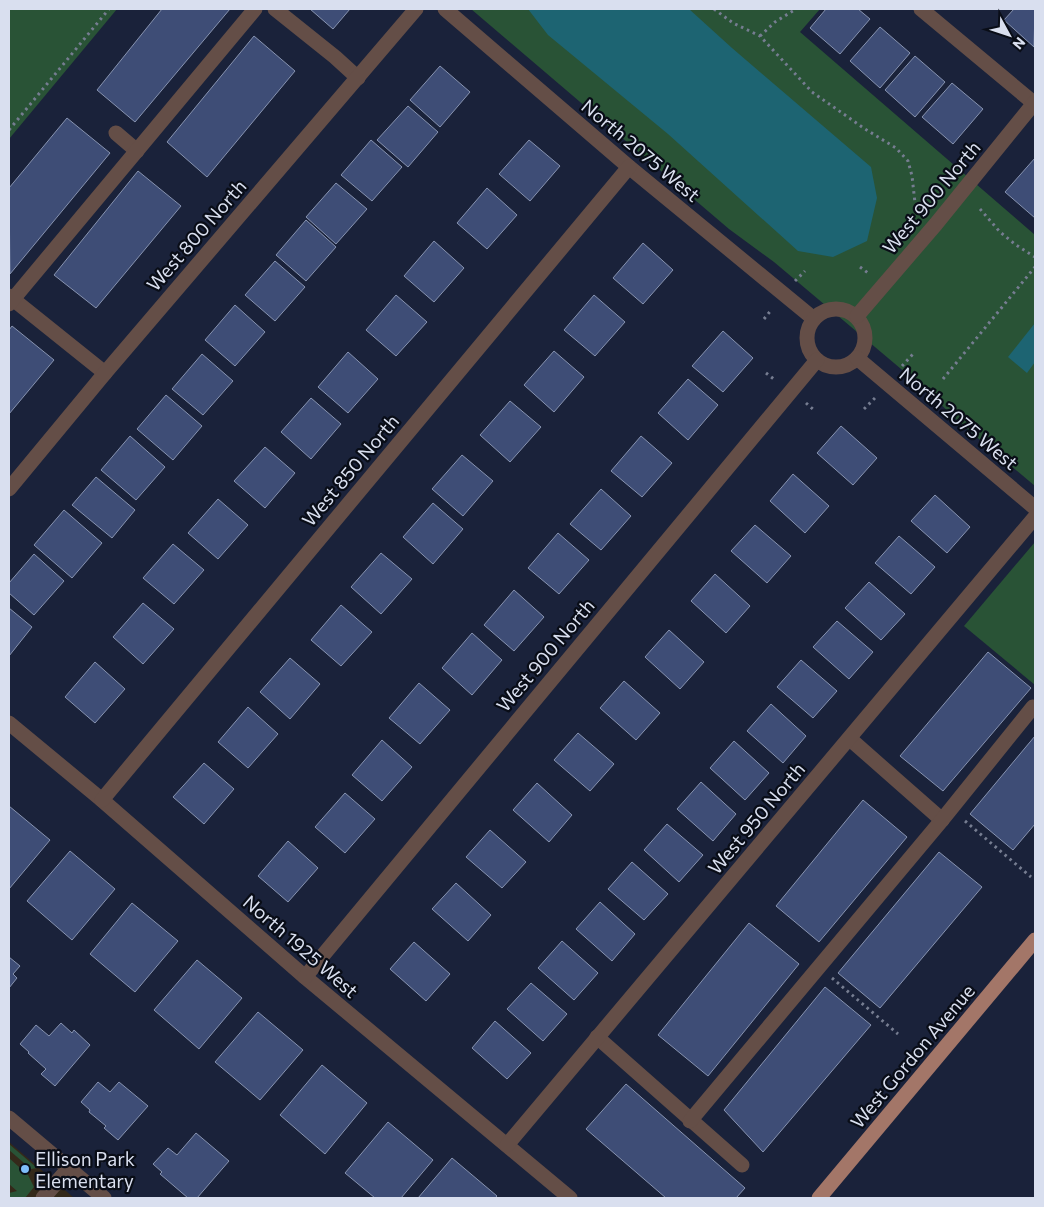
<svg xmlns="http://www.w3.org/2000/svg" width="1044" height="1207" viewBox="0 0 1044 1207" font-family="Commissioner,sans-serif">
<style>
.education{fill:#34291a}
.green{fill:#295336}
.water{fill:#1d6472}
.building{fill:#3e4d76;stroke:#8793b0}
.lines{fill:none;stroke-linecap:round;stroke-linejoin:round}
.path{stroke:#767d91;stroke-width:3;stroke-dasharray:2.5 4;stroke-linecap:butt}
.minor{stroke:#644e47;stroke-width:15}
.major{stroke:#a37668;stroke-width:15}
.poi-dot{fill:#7fbdfa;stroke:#090d17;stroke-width:2}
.labels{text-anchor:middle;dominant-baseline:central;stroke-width:4.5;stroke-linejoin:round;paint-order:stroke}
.street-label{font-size:19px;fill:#d9dfef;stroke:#090d17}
.poi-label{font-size:19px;fill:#d9dfef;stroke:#090d17;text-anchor:start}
</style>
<rect width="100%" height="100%" fill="#1a223a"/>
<path class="education" d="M9,1142L73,1197L72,1198H9Z"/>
<g class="green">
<path d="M9,9H117L9,139Z"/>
<path d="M471,9H820L800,32L1035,235V486L960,423L926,390L774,262L729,229Z"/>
<path d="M1035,542V685L964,626Z"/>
<path d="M9,1144L37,1168L31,1169L9,1150Z"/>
<path d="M9,1158L28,1175L34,1187L25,1198H9V1193L17,1191L9,1184Z"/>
</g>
<g class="water">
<path d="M528,9H689L732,48L871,167L877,198L867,241L833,257L798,251L668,134L548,35Z"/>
<path d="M1035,323V362L1027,373L1008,357Z"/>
</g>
<g class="building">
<path d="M162,9H230L135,122L97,90Z"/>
<path d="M310,9H350L333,29Z"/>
<path d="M826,9H858L870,19L840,54L810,28Z"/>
<path d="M1014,9H1035L1034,47L1004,20Z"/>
<path d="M880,27L910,53L880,88L850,61Z"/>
<path d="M254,36L295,71L207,177L167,142Z"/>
<path d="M915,56L945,82L915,117L885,90Z"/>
<path d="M440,66L470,92L440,127L410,100Z"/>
<path d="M952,83L983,109L953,144L922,117Z"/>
<path d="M408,106L438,132L408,167L377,140Z"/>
<path d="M67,118L110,153L10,274L9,188Z"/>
<path d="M371,140L402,167L372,201L341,175Z"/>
<path d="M529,140L560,166L530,201L499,174Z"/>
<path d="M1035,158V218L1005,192Z"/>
<path d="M138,171L181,206L96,308L54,275Z"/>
<path d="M336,183L367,209L336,244L306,217Z"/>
<path d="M487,188L517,215L487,249L457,223Z"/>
<path d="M306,220L336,247L306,281L276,255Z"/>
<path d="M434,241L464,268L434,302L404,276Z"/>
<path d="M643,243L673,270L643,304L613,278Z"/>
<path d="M275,261L305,287L275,321L245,295Z"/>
<path d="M396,295L427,322L396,356L366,330Z"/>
<path d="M594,295L625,322L595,356L564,330Z"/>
<path d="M235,305L265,332L235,366L205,340Z"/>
<path d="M12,326L54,360L9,414V330Z"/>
<path d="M723,331L753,358L723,392L692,366Z"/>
<path d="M554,351L584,377L554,412L524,385Z"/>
<path d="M348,352L378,379L348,413L318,387Z"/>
<path d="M202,354L233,381L203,415L172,389Z"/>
<path d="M688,379L718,405L688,440L658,413Z"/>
<path d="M166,395L202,426L173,460L137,429Z"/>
<path d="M311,398L341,424L311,459L281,432Z"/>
<path d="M510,401L541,427L510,462L480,435Z"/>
<path d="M841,426L877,458L853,485L817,453Z"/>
<path d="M130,436L165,467L136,500L101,470Z"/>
<path d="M641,436L672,463L642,497L611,471Z"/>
<path d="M265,447L295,473L265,508L234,481Z"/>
<path d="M462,455L493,481L463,516L432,489Z"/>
<path d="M793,474L829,506L805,533L770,501Z"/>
<path d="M96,477L135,510L112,538L72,505Z"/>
<path d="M601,489L631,516L601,550L570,524Z"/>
<path d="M935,495L970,527L947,553L911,521Z"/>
<path d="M218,499L248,525L218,559L188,533Z"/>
<path d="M433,503L463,529L433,564L403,537Z"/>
<path d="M64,510L102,543L72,578L34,545Z"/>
<path d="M755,525L791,556L767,583L731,551Z"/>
<path d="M558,533L589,560L559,594L528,568Z"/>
<path d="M899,536L935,567L911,594L875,563Z"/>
<path d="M173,544L204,570L174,604L143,578Z"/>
<path d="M381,553L412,579L381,614L351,587Z"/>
<path d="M34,554L64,581L34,615L9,593V583Z"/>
<path d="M715,574L750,606L726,633L691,601Z"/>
<path d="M869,582L905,614L881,640L845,608Z"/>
<path d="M514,590L544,617L514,651L484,625Z"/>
<path d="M143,603L174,629L143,664L113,637Z"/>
<path d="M341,605L372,632L341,666L311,640Z"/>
<path d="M9,608L32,627L9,656Z"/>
<path d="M837,621L873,652L849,679L813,647Z"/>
<path d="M669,630L704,662L680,689L645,657Z"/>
<path d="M472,633L502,660L472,695L442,668Z"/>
<path d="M988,652L1031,688L943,791L900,756Z"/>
<path d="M290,658L320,684L290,719L260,692Z"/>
<path d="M801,660L837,691L813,718L777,687Z"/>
<path d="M95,662L125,689L95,723L65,697Z"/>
<path d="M624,681L660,713L636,740L600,708Z"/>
<path d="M419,683L450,710L420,744L389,718Z"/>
<path d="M771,704L806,736L783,763L747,731Z"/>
<path d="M248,707L278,734L248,768L218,742Z"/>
<path d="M578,733L614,764L590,791L554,760Z"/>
<path d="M1035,736V824L1013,850L970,814Z"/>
<path d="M382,740L412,767L382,801L352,775Z"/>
<path d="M734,741L769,773L745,800L710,768Z"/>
<path d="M204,763L234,789L204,824L173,797Z"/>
<path d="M701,782L736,814L713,841L677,809Z"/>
<path d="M537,783L572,815L549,842L513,810Z"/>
<path d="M345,793L375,819L345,853L315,827Z"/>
<path d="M863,800L907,837L819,942L776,906Z"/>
<path d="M9,806L50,840L9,889Z"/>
<path d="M667,824L703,855L679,882L644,850Z"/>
<path d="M490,830L526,862L502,888L466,857Z"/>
<path d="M288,841L318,868L288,902L258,876Z"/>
<path d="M70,851L115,889L72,940L27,901Z"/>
<path d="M939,852L982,887L880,1008L838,973Z"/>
<path d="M632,862L668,894L644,920L608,889Z"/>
<path d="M456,883L491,915L468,941L432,909Z"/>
<path d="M600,902L635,934L612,961L576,929Z"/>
<path d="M132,903L178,941L135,992L90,954Z"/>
<path d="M749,923L799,964L708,1076L658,1035Z"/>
<path d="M562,941L598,973L574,1000L538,968Z"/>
<path d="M414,942L450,974L426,1001L390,969Z"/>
<path d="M9,957L20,966L13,974L17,978L9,988Z"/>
<path d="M197,960L242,998L199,1049L154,1010Z"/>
<path d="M531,983L567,1014L543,1041L507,1009Z"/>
<path d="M825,987L871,1025L763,1152L724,1110Z"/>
<path d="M258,1012L303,1050L260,1100L215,1062Z"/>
<path d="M495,1021L531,1053L507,1079L472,1048Z"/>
<path d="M61,1023L72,1033L74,1030L90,1045L55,1086L41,1074L46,1069L28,1053L29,1052L20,1044L36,1025L49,1036Z"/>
<path d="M322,1065L367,1103L325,1154L280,1115Z"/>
<path d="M98,1082L110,1092L119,1082L148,1106L118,1140L104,1128L106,1126L89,1112L90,1110L81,1102Z"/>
<path d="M626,1084L745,1188L736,1198H666L586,1129Z"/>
<path d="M388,1122L433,1160L401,1198H375L345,1173Z"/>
<path d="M196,1133L229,1161L197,1198H188L160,1174L162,1172L153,1164L168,1148L177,1155Z"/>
<path d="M452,1158L497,1196L495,1198H418Z"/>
</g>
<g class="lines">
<g class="path">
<path d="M714,9L733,23L760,36L812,92L865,129L896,148L908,161L912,176L915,203L923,210"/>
<path d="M760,36L775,22L796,9"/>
<path d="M9,130L109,9"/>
<path d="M980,209L1000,232L1016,245L1035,257"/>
<path d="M860,267L868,273"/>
<path d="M795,281L805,271"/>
<path d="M764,319L772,309"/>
<path d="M902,366L913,354"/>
<path d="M766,373L775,380"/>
<path d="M943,379L1035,267"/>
<path d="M806,403L815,411"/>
<path d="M864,409L875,398"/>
<path d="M965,821L1031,877"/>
<path d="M832,978L898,1034"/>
<path d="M96,1166L104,1159"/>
</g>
<g class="minor">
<path d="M275,9L335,57L358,78"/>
<path d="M445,9L629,167L814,319"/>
<path d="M921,9L1035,104"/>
<path d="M116,133L137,151"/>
<path d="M9,296L105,373"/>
<path d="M9,304L255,9"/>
<circle cx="836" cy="338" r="29"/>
<path d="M857,316L936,224L1035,102"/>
<path d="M857,358L1035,508"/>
<path d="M9,489L105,373L416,9"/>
<path d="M9,723L102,800L305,977L570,1198"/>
<path d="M850,739L942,820"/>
<path d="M102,800L629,167"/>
<path d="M305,977L817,360"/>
<path d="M597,1037L742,1165"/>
<path d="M9,1118L104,1198"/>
<path d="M690,1121L942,820L1033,707"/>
<path d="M507,1145L1035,517"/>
<path d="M43,1198L69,1168"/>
</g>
<path class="major" d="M819,1198L1035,940"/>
</g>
<circle class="poi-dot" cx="25" cy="1169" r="5"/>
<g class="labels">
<g class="street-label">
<text transform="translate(641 150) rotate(40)">North 2075 West</text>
<text transform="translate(931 197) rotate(-50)">West 900 North</text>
<text transform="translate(196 235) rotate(-49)">West 800 North</text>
<text transform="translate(959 418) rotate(40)">North 2075 West</text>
<text transform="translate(350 470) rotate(-50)">West 850 North</text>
<text transform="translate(545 655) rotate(-50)">West 900 North</text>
<text transform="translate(756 818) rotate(-50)">West 950 North</text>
<text transform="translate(301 946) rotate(41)">North 1925 West</text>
<text transform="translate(912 1056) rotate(-50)">West Gordon Avenue</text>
</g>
<g class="poi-label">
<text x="35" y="1158">Ellison Park<tspan x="35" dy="22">Elementary</tspan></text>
</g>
</g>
<rect width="1044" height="1207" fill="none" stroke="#d9dfef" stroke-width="20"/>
<g transform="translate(1009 35) rotate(130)" stroke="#090d17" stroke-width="4" paint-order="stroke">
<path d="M0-4L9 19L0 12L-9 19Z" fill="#d9dfef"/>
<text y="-8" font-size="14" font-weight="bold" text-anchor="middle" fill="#d9dfef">N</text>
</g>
</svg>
